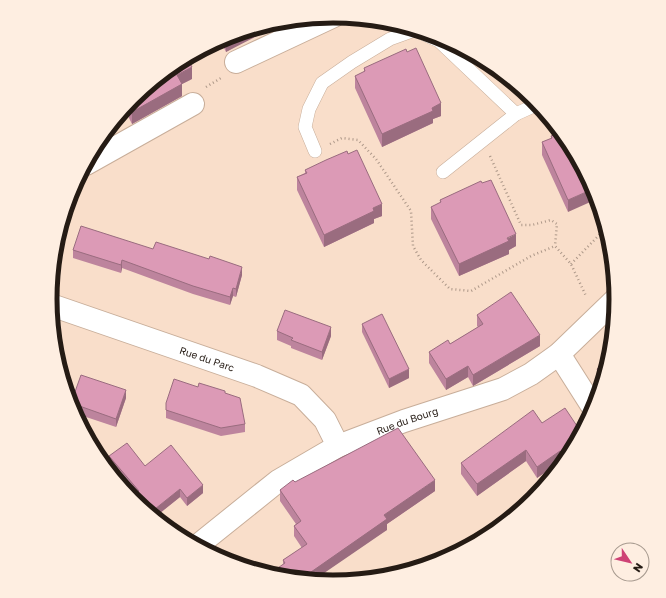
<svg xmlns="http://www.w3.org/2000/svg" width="666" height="598" viewBox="0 0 666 598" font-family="'Golos Text',sans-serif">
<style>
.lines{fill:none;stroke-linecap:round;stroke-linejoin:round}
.lane-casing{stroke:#c8ae9a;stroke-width:14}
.street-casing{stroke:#c8ae9a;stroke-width:24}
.path{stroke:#ac9788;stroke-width:2.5;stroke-dasharray:1 3;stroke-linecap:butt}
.lane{stroke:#fff;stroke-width:13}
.street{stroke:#fff;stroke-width:22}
.wall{fill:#bd849d}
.shaded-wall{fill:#9a6c7f}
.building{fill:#dc9ab6;stroke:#9a6c7f}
.labels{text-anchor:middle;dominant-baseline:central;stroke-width:3.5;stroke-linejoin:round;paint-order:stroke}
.street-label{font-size:10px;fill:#251b14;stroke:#feeee1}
.rim{fill:none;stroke:#251b14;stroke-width:5}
</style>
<rect width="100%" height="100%" fill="#f9deca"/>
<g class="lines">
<g class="lane-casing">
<g id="lane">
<path d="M315,151L305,127L309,109L322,83L352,62L390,39L415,30L439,41L516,114"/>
<path d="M443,172L516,114L538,104"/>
</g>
</g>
<g class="street-casing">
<g id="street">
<path d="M236,62L334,16"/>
<path d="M86,164L193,104"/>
<path id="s1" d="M51,305L257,376L301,395L325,420L338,446"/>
<path d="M559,354L594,409"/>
<path id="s2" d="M197,546L278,481L338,446L404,421L503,389L531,374L559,354L616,299"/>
</g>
</g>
<g class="path">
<path d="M206,87L221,78"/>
<path d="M330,144L342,138L358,140L376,159L411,211L413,246L421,260L450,289L471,291L531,256L555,246L571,264L586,296"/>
<path d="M490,156L521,225H532L551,220L557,224L555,246"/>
<path d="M571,264L606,228"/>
</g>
<use href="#lane" class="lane"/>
<use href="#street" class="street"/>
</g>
<g class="wall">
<path d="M278,21L226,52L220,40L225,37Z"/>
<path d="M364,68L441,116L433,119V123L382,147L355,88V76L364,72Z"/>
<path d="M192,79L182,84V96L132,124L127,114L116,119L133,99Z"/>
<path d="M551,136L568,142V212L542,155V142L551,139Z"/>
<path d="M305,170L382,216L374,219V223L324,247L297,190V177L305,173Z"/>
<path d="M440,200L516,246L509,250V254L459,276L431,219V207L440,203Z"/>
<path d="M153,249L242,275L236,297L233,296L230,305L193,294L122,268L121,273L73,258V250Z"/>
<path d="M477,315L540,346L473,386L468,377L446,390L429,363V352L450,344L478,327L477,326Z"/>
<path d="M362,324L409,378L389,388L362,332Z"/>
<path d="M277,331L331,336L322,360L291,348V346L277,340Z"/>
<path d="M609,361L603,381L597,374V369Z"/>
<path d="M198,387L225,393L245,424V432L221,436L166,418V403Z"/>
<path d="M126,398L116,427L74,413L71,406V403Z"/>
<path d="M542,423L568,456L562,464L560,462L537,478L526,461L477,496L461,474V463Z"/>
<path d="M109,456L145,466L203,493L187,506L180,497L155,517L133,499L135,494L109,464Z"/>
<path d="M295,482L435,491L387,524V530L283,564V560L302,548L294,536V526L296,524L280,501V490Z"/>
</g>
<g class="shaded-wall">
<path d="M288,20L226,52V40L240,33L278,21Z"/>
<path d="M192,67V79L182,84V96L132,124V112L177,75Z"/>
<path d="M441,103V116L433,119V123L382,147V134Z"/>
<path d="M127,107V114L116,119Z"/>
<path d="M593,189L597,199L568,212V200Z"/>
<path d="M382,204V216L374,219V223L324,247V235L373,208Z"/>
<path d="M516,234V246L509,250V254L459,276V264Z"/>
<path d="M122,260V268L121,273V265Z"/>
<path d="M242,267V275L236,297V289Z"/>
<path d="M233,288V296L230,305V297Z"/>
<path d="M331,327V336L322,360V352Z"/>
<path d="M540,335V346L473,386V375Z"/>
<path d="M468,366V377L446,390V379Z"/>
<path d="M409,369V378L389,388V379Z"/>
<path d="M126,390V398L116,427V419Z"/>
<path d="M526,450V461L477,496V484Z"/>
<path d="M560,451V462L537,478V467Z"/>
<path d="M435,480V491L387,524V530L314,580L301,579L384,515Z"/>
<path d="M203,485V493L187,506V498Z"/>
<path d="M180,489V497L155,517L150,513Z"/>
</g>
<g class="building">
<path d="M240,33L226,40L225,37Z"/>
<path d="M416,48L441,103L432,108L433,111L382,134L355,76L365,71L364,68L406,49L407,52Z"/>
<path d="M187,58L192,67L177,75L182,84L132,112L128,105L133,99L176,64Z"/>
<path d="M560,132L568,142L593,189L568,200L542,142L552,138L551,136Z"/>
<path d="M357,150L382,204L373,208L374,211L324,235L297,177L307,173L305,170L326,160L347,151L348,154Z"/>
<path d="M491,180L516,234L507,238L509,241L459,264L431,207L441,202L440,200L481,181L482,183Z"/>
<path d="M81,226L153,249L156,242L209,259L210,256L242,267L236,289L233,288L230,297L193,286L122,260L121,265L73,250Z"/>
<path d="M511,292L540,335L473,375L468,366L446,379L429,352L448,340L450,344L483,324L477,315Z"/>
<path d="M285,310L331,327L322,352L291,340L293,338L277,331Z"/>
<path d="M382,314L409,369L389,379L362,324Z"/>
<path d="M609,361L603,378L597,369Z"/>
<path d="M81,375L126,390L116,419L71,403Z"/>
<path d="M174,379L198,387L199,383L225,391V393L240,398L245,424L221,428L166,410V403Z"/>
<path d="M565,408L581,432L568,456L566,459L560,451L537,467L526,450L477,484L461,463L533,410L542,423Z"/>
<path d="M398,428L435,480L384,515L387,519L301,579L278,577L269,574L285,563L283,560L307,544L294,526L301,521L280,490L293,480L295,482Z"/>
<path d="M127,443L145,466L171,445L203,485L187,498L180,489L150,513L131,497L139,491L109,456Z"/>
</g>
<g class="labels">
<g class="street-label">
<text stroke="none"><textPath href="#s1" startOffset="165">Rue du Parc</textPath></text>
<text stroke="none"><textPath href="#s2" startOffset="247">Rue du Bourg</textPath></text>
</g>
</g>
<path d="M0 0H666V598H0ZM57 299a276 276 0 1 1 552 0a276 276 0 1 1-552 0Z" fill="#feeee1" fill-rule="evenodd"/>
<path class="rim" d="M57 299a276 276 0 1 1 552 0a276 276 0 1 1-552 0Z"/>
<g transform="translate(630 562) rotate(125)"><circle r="19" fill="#feeee1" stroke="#a79a8f"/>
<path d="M0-3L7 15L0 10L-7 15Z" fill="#ce4275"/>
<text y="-6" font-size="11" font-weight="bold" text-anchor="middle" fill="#251b14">N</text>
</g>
</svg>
